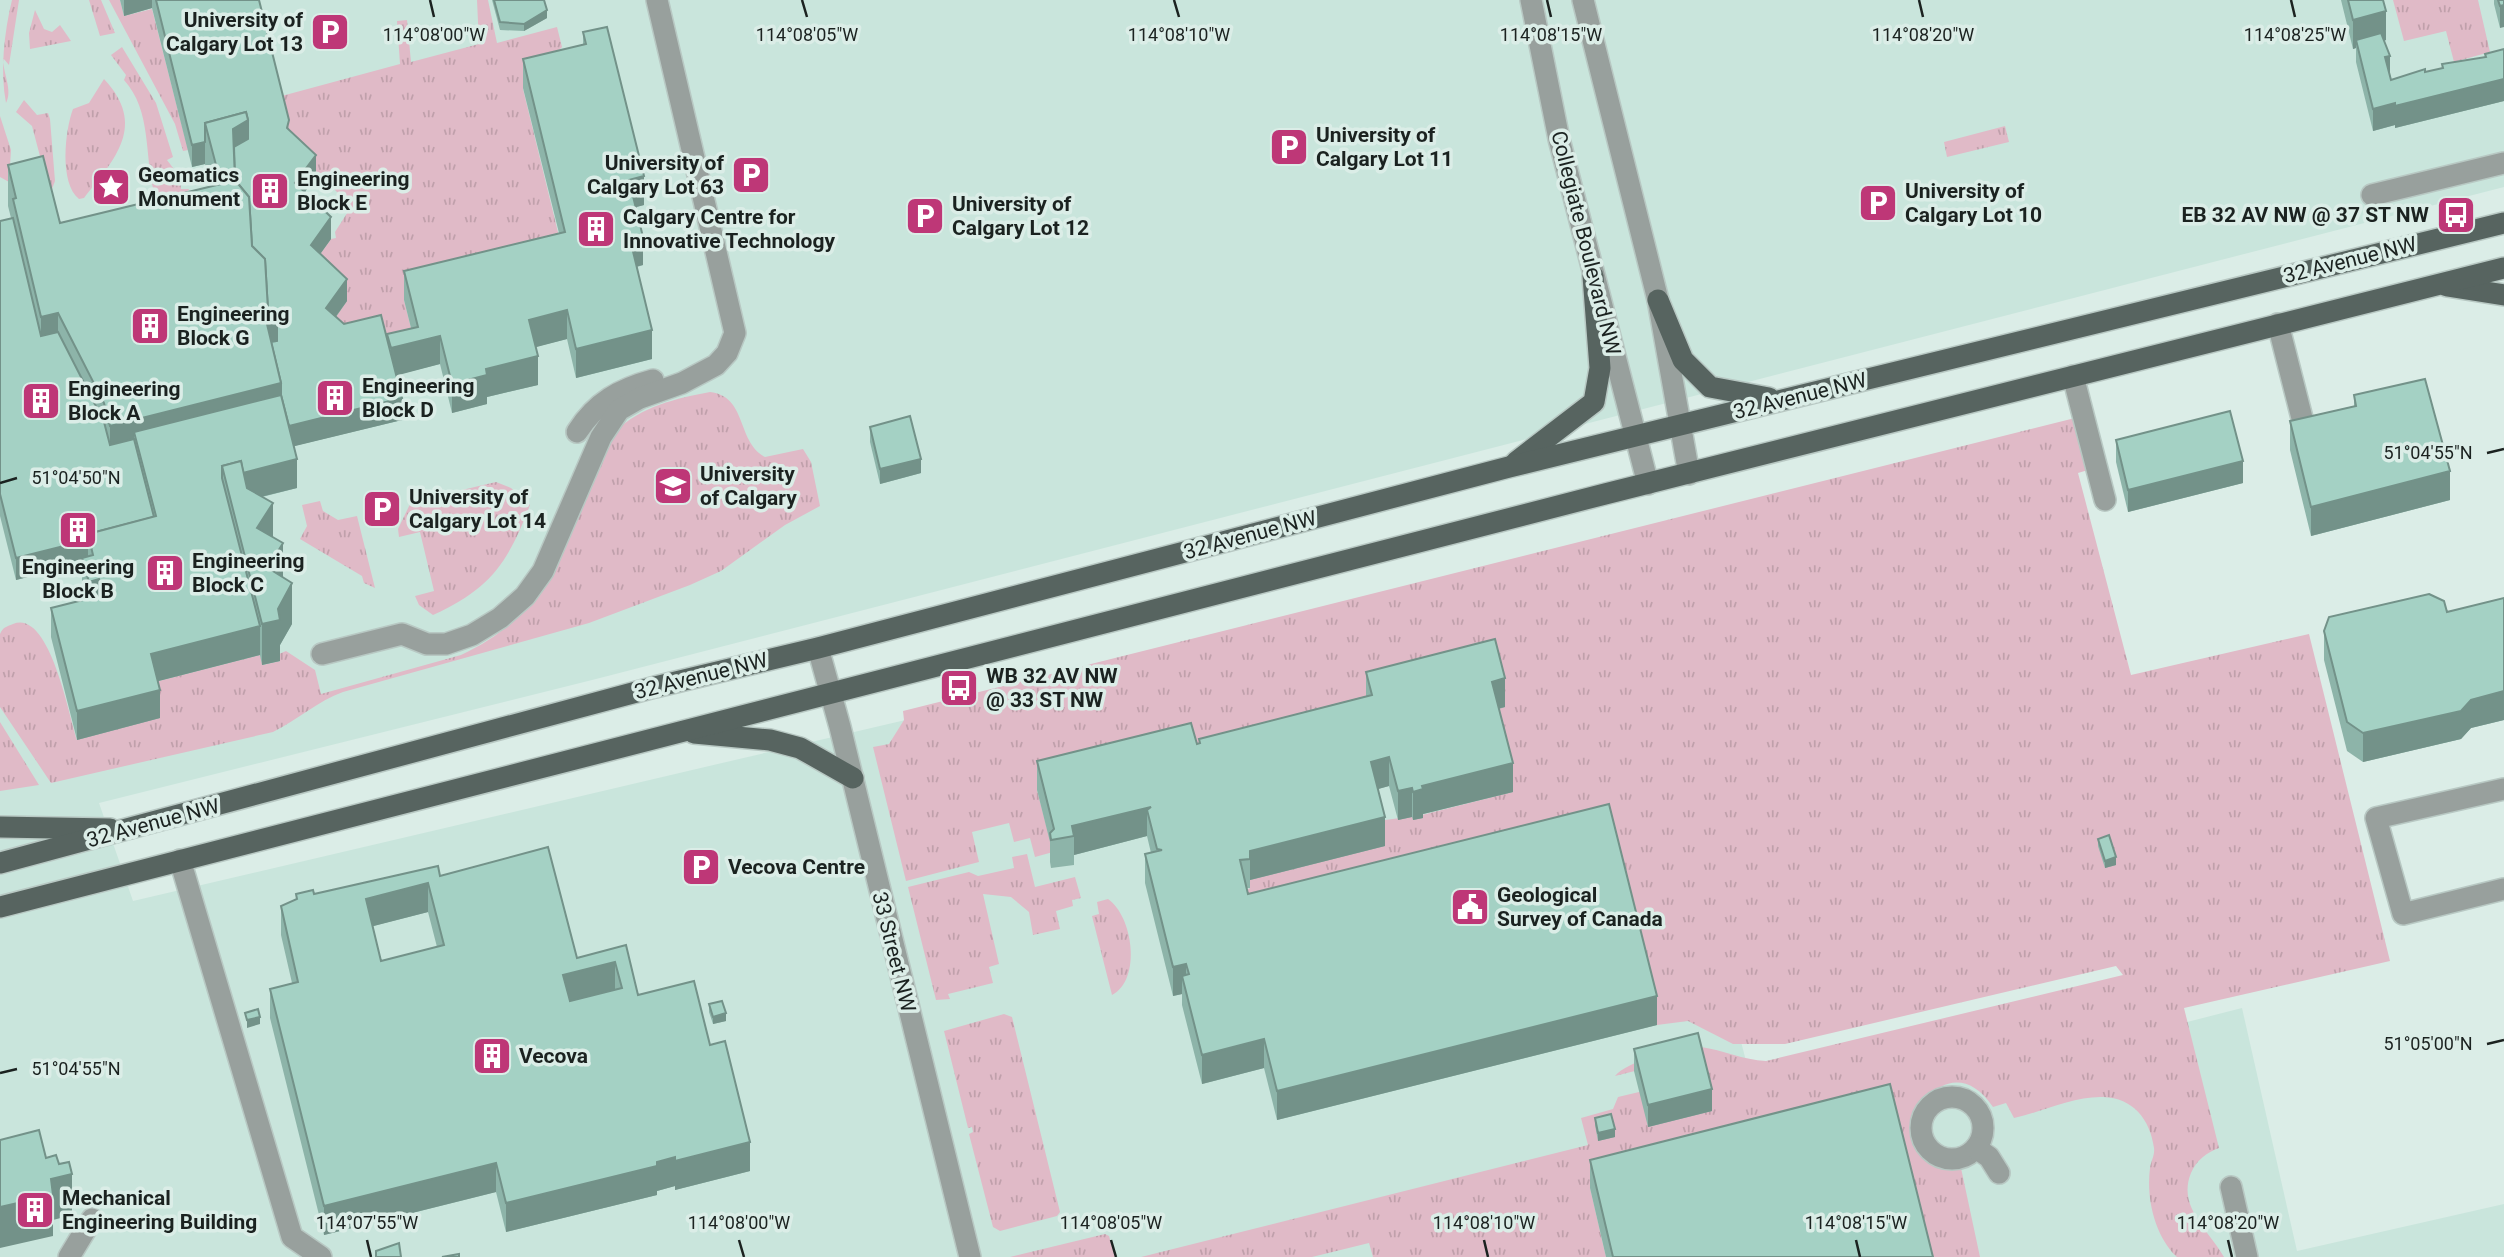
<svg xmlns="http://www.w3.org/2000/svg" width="2504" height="1257" viewBox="0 0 2504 1257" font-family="Roboto,sans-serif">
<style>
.built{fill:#c9e5dc}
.grass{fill:url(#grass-tufts)}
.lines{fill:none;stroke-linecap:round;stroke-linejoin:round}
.minor-casing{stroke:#b8c8c3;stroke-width:24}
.major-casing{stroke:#b8c8c3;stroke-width:24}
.minor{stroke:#98a09d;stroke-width:21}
.major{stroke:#576460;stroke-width:21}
.wall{fill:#8db4a9;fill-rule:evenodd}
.shaded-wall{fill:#739289}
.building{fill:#a4d1c4;stroke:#739289;stroke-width:2;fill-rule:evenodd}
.ticks{fill:none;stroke:#1b2220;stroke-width:2.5}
.labels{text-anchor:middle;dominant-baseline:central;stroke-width:7;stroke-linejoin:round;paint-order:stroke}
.poi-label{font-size:21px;font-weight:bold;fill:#1b2220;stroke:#dbede7;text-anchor:start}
.street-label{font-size:21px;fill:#1b2220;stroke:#dbede7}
.ticks-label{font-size:18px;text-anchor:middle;fill:#1b2220;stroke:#dbede7;stroke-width:7;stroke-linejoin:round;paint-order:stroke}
</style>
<defs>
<pattern id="grass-tufts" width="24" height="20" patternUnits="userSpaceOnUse" patternTransform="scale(1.75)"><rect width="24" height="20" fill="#e0bac7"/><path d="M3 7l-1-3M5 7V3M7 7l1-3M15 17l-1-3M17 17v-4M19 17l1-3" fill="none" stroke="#c0a0ab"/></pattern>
</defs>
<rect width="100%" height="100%" fill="#dbede7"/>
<path class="built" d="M0,0H2504V187L596,679L99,803L133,901L1614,554L1764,1130L2242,1008L2297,1251L2504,1204V1257H0Z"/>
<g class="grass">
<path d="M12,0H19L9,65L3,58C3,74 13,90 6,103C0,71 4,33 12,0Z"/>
<path d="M89,0H101L115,33L100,36Z"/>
<path d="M109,0H120L124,16L152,9L188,150L183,151L175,124Z"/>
<path d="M477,0H488L497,43L557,27L562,47L523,89L565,261L404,300L418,356L344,346L311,267L331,239L336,238L335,232L351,207L320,174L316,177L287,150L278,97L400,64L397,21L407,20L411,62L479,44Z"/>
<path d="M2393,0H2478L2490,52L2454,62L2446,31L2404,41Z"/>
<path d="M35,10L44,29L52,32L60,25L71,41L30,49L29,33Z"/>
<path d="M122,47L156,103L173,157L167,160L180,177L181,189H189L183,201L154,192C144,154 152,111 124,80L126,75L111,55Z"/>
<path d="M104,79C147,125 116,158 84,198L79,199C59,183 65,130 73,109L89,103Z"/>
<path d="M24,100L37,115L48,113L50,119L55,181L50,194L32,126L16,112Z"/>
<path d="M0,116L11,150L9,182L0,177Z"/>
<path d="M2005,126L2009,142L1947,157L1944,142Z"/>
<path d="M710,392C748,397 736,441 765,457L803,449L811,462L820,506L785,525L721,571L690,585L589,623L343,692C318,701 297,720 273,732L51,783L0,707V634C3,627 6,627 13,624C50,609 69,717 77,740L151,683L260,655L263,665L280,661L279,654L286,651L315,670L321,694L461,655C566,606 566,523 616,431C640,407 677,398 710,392Z"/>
<path d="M2075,418L2088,470L2078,473L2131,675L2309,634L2390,961L2184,1008L2219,1148C2207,1152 2196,1161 2191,1173C2177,1207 2209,1230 2224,1257H2177C2155,1236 2146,1199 2150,1168C2151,1161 2155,1155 2154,1148C2150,1119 2133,1098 2103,1097C2074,1096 2042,1112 2014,1118L2006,1103L1993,1107C1940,1027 1865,1168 1961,1168L1980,1257H1926L1590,1188L1606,1257H1373L1369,1243L1312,1257H1141L1588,1145L1581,1118L1613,1109L1618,1097L1639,1092L1698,1055L1615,1076C1628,1061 1681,1045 1701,1047C1723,1050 1743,1060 1766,1061L2123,975L2116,966L1785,1044H1733L1688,1021L1657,1025L1248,923L1247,890L1250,888V880L1378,821L1422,815L1512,792L1492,710L1037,790L1053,852L1035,857L1030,838L1014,842L1009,823L972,832L979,862L906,881L873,747L889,744L904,720L903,711Z"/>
<path d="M496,482L511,488L530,505C508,563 490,589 433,615L419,605L415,596L434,591L420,532L399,537L398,529L411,502Z"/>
<path d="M320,501L323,511L338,520L357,516L375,588L364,583L362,576L300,539L307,526L302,505Z"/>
<path d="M0,722L39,785L0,791Z"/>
<path d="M1027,854L1035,887L1075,877L1081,898L1072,900L1073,906L1056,911L1060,929L1033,935L1029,912L1011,897L983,894L999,964L989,967L993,983L948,994L950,999L936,1000L908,887L969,872L978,876L1014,868L1012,857Z"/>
<path d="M1108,899C1133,916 1142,980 1112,995L1092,916L1099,914L1097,902Z"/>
<path d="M1004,1014L1012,1017L1060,1212L1057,1216L1000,1231L993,1227L969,1134L973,1132L972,1127L968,1128L944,1031Z"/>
<path d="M1105,1234L1109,1236L1115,1257H1010Z"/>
</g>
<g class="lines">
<g class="minor-casing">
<g id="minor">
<path d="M1531,0L1559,139L1648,484"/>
<path d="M1583,0L1658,300L1689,474"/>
<path d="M2372,195L2504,163"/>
<path d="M2278,324L2303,422"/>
<path d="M2073,376L2105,500"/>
<path d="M577,432C596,402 620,389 653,380"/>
<path d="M818,648L840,727L970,1257"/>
<path d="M322,654L402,634L427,644H446L472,635L500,618L525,596L543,571L601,437L619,410L640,398L682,383L716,365L727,353L735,333L657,0"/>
<path d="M2504,789L2376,818L2403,914L2504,889"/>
<path d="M180,860L292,1237L321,1257"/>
<circle cx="1952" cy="1128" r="31"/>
<path d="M1976,1148L1989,1157L1999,1173"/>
<path d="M2231,1187L2247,1257"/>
<path d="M69,1257L92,1219"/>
</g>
</g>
<g class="major-casing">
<g id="major">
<path d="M2447,286L2504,295"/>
<path d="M1658,300L1683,360L1710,387L1769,398"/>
<path d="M1516,462L1594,402L1600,368L1593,276"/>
<path d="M694,733L770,740L800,748L853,778"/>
<path d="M0,827L110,829"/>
<path d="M0,863L655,687L818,648L1509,467L2504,223"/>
<path d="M0,907L1605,494L2504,268"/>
</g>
</g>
<use href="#minor" class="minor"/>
<use href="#major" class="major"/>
</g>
<g class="wall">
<path d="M120,0H259L289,130L316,177L305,192L331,239L320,254L347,301L336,317L344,324L387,341V334L411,328L404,300V271L559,233L523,88V59L583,45V32L644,205L636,207L643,265L637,267L652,359L576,378L567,339L535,347L538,385L487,397V404L452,413L440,364L396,375L402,420L294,446L297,488L262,497L283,577L292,624L280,645V661L262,665L260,655L158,681L160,718L77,740L51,637V608L86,600L82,586V563L16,580L0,516V221L11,218L8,206V165L60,223L211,186L205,164L192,167L152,8L124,16Z"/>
<path d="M492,0H544L547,18L524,31L500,30Z"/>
<path d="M2341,0H2383L2386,40L2384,41L2391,80L2442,68V64L2485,57V54L2504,49V101L2395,128V125L2373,131L2356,62V48L2353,49Z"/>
<path d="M2494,0H2504L2500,28L2494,4Z"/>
<path d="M2354,395L2450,500L2311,536L2290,450V421L2354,406Z"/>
<path d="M870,427L921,473L880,484L870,442Z"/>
<path d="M2116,440L2243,483L2128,512L2116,462Z"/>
<path d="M2504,598V720L2471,728L2461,739L2363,762L2347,751L2324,660V631L2447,612Z"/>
<path d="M1366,672L1505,707L1499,709L1513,792L1423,814V818L1413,820L1412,817L1398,820L1389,786L1378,789L1385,846L1250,880V888H1247L1248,894L1657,1025L1277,1120L1264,1068L1202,1084L1182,1005V994L1173,996L1145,883V854L1151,853L1147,836L1074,855V865L1051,868L1050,862V842L1037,790V761L1199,743V739L1366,696Z"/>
<path d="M2098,839L2116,865L2105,868L2098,846Z"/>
<path d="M440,876L577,958L626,945L638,995L710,1045L750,1171L675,1190V1186L657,1191V1195L506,1232L496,1192L324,1235L270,1018V989L292,983L281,935V906L296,900V894H314ZM428,912L437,947L381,961L373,926Z"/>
<path d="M709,1004L726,1021L713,1024L709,1012Z"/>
<path d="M1634,1049L1712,1111L1648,1127L1634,1071Z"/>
<path d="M1595,1118L1615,1137L1598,1141L1595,1125Z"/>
<path d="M1590,1160L1933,1257H1606L1590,1188Z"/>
</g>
<g class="shaded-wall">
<path d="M124,0H152V8L124,16Z"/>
<path d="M2504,5V27L2500,28V6Z"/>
<path d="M547,10V18L524,31V24Z"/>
<path d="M2386,11V40L2358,47L2356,40V48L2353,49V20Z"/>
<path d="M2390,56V78L2385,57Z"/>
<path d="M2504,79V101L2395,128V106Z"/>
<path d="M2395,103V125L2373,131V109Z"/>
<path d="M248,120V161L233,157V129Z"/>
<path d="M205,142V164L192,167V145Z"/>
<path d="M316,155V177L295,205V183Z"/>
<path d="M644,176V205L629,209V180Z"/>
<path d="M331,217V239L311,267V245Z"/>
<path d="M643,237V265L630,268V239Z"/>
<path d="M347,279V301L326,330V308Z"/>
<path d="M567,310V339L529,349V320Z"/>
<path d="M58,313V354L41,358V317Z"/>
<path d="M277,322V363L267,324Z"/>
<path d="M652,330V359L576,378V349Z"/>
<path d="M440,336V364L391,377V348Z"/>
<path d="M538,356V385L487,397V404L452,413V384L486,369Z"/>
<path d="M281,383V424L134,432V461L110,467V426Z"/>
<path d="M402,398V420L287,448V426Z"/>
<path d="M297,459V488L232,504L225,477Z"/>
<path d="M921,459V473L880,484V469Z"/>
<path d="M2243,461V483L2128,512V490Z"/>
<path d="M2450,471V500L2311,536V507Z"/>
<path d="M273,503V544L257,528Z"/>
<path d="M88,540V562L82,558V563L16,580V558Z"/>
<path d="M283,543V584L268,568Z"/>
<path d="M99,579V608L89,611V582Z"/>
<path d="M292,583V624L280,645V661L262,665V624L278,609Z"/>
<path d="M260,626V655L151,683V654Z"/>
<path d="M1505,678V707L1492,710V682Z"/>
<path d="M160,690V718L77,740V711Z"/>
<path d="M2504,691V720L2471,728L2461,739L2363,762V733L2471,700Z"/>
<path d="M1389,757V786L1371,791V762Z"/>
<path d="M1513,763V792L1423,814V818L1413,820V792L1422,786Z"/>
<path d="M1412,788V817L1398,820V791Z"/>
<path d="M1151,807L1147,810V836L1074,855V836L1072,826Z"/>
<path d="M1385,817V846L1250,880V851Z"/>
<path d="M2116,857V865L2105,868V861Z"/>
<path d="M428,883V912L366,928V899Z"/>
<path d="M615,962V991L563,1004V975Z"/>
<path d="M1186,964V991L1182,976V994L1173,996V967Z"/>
<path d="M1657,996V1025L1277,1120V1091Z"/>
<path d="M726,1013V1021L713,1024V1017Z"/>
<path d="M260,1017V1024L247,1028V1020Z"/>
<path d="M1264,1039V1068L1202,1084V1055Z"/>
<path d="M1712,1089V1111L1648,1127V1105Z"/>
<path d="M1615,1129V1137L1598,1141V1133Z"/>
<path d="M750,1142V1171L675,1190V1161Z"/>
<path d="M675,1157V1186L657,1191V1195L506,1232V1203Z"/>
<path d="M496,1163V1192L324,1235V1206Z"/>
<path d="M72,1174V1215L53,1220V1236L0,1248V1207L51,1179Z"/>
</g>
<g class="building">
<path d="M156,0H259L289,120L287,128L316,155L295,183L331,217L311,245L347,279L326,308L344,324L381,315L402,398L289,426L281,395V383L271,342L277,341V322L268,310L265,259L252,246L249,197L235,180L234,147L248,139V120L246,112L205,123V142L192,145Z"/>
<path d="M494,0H544L547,10L524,24L500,22Z"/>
<path d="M2348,0H2383L2386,11L2353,20Z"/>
<path d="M2498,0H2504V5L2500,6Z"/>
<path d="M607,27L644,176L629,180L643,237L630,239L652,330L576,349L567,310L529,320L538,356L486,369L487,375L452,384L440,336L391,348L387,334L418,327L404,271L565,232L523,59L586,44L583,32Z"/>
<path d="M2381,33L2390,56L2385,57L2391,80L2425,69V72L2443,68L2442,64L2486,57L2485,54L2504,49V79L2395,106V103L2373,109L2356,40Z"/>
<path d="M246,112L248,120L233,129L235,180L249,197L252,246L265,259L268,310L277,322L267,324L281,383L110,426L104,403L58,313L41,317L13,199L16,198L8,165L43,156L60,223L221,184L205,123Z"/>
<path d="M13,218L41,336L58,332L104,422L110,445L134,439L154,517L88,534V540L16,558L0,494V221Z"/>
<path d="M2425,379L2450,471L2311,507L2290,421L2356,406L2354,395Z"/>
<path d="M281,395L297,459L243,473L241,461L222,466V478L260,626L151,654L160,690L77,711L51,608L103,595L99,579L89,582L82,558L93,555L88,534L156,516L134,432Z"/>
<path d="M2230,411L2243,461L2128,490L2116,440Z"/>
<path d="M910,416L921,459L880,469L870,427Z"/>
<path d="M241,461L247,488L273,503L257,528L283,543L268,568L292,583L278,609L280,620L262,624L222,466Z"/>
<path d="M2429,594L2444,601L2447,612L2504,598V691L2471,700L2461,711L2363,733L2347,722L2324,631L2329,617Z"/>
<path d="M1495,639L1505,678L1492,682L1513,763L1422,786L1423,789L1413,792L1412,788L1398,791L1389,757L1371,762L1385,817L1250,851V859L1240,860L1248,894L1609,804L1657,996L1277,1091L1264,1039L1202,1055L1182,976L1189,974L1186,964L1173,967L1145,854L1162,850L1157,849L1147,810L1151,807L1072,826L1074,836L1051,840L1050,833L1054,829L1037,761L1191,723L1197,744L1200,743L1199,739L1372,695L1366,672Z"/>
<path d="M2109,835L2116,857L2105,861L2098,839Z"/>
<path d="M548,847L577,958L626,945L638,995L694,981L710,1045L725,1041L750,1142L675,1161V1157L657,1162V1166L506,1203L496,1163L324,1206L270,989L298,982L281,906L297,899L296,894L313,890L314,894L438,866L440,876ZM428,883L444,945L381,961L366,899ZM615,962L622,988L570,1001L563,975Z"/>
<path d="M722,1001L726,1013L713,1017L709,1004Z"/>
<path d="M258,1009L260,1017L247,1020L245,1013Z"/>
<path d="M1698,1033L1712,1089L1648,1105L1634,1049Z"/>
<path d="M1890,1084L1933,1257H1613L1590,1160Z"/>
<path d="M1611,1114L1615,1129L1598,1133L1595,1118Z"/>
<path d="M39,1130L46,1158L56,1155L59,1164L69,1162L72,1174L51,1179L53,1195L0,1207V1140Z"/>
<path d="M399,1243L401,1257H376V1251Z"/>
<path d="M459,1254V1257H442Z"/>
</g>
<path class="ticks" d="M430,0L434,17M802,0L807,17M1174,0L1179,17M1547,0L1551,17M1919,0L1923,17M2291,0L2295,17M2487,453L2504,449M0,483L17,478M2487,1044L2504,1040M0,1073L17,1069M367,1240L371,1257M739,1240L744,1257M1111,1240L1116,1257M1484,1240L1488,1257M1856,1240L1860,1257M2228,1240L2232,1257"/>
<defs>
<g id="parking-square" transform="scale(2.0125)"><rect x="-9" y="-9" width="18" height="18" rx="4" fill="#be3777" stroke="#dbede7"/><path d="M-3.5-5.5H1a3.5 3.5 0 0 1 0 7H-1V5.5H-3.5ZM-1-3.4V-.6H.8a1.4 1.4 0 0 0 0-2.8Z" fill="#fff"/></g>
<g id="sight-square" transform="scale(2.0125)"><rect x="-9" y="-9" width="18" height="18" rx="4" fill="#be3777" stroke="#dbede7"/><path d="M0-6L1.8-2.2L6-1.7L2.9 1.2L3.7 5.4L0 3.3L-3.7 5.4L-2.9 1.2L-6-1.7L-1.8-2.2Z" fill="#fff"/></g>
<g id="building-square" transform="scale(2.0125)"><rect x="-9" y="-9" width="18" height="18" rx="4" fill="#be3777" stroke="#dbede7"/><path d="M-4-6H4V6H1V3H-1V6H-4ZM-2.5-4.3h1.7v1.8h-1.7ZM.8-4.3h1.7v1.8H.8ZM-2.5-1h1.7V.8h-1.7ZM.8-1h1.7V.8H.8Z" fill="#fff"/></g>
<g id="bus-square" transform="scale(2.0125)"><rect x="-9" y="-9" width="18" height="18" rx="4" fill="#be3777" stroke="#dbede7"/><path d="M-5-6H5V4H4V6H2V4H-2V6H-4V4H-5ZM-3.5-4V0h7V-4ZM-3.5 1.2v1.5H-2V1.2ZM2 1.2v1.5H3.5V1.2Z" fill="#fff"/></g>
<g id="university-square" transform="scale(2.0125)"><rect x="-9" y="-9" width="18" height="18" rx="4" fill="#be3777" stroke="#dbede7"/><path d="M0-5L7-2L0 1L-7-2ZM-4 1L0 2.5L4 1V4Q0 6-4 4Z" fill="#fff"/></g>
<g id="civic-square" transform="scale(2.0125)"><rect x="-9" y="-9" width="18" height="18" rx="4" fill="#be3777" stroke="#dbede7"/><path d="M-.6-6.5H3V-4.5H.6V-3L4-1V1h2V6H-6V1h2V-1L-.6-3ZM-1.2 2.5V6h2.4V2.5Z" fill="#fff"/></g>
</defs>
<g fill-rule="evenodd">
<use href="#parking-square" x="330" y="32"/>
<use href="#parking-square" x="1289" y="147"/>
<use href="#parking-square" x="751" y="175"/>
<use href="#sight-square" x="111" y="187"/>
<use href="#building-square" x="270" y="191"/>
<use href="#parking-square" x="1878" y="203"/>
<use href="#bus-square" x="2456" y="215"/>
<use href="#parking-square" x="925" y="216"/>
<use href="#building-square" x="596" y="229"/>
<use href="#building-square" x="150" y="326"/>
<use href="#building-square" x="335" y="398"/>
<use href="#building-square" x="41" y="401"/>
<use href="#university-square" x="673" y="486"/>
<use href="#parking-square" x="382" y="509"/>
<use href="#building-square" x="78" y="530"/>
<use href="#building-square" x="165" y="573"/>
<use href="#bus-square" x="959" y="688"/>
<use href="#parking-square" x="701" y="867"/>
<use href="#civic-square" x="1470" y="907"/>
<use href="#building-square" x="492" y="1056"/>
<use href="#building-square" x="35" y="1210"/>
</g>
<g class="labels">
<g class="poi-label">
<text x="303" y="20" text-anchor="end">University of<tspan x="303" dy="24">Calgary Lot 13</tspan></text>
<text x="1316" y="135">University of<tspan x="1316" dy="24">Calgary Lot 11</tspan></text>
<text x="724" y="163" text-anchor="end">University of<tspan x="724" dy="24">Calgary Lot 63</tspan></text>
<text x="138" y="175">Geomatics<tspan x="138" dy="24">Monument</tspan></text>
<text x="297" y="179">Engineering<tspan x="297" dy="24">Block E</tspan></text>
<text x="1905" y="191">University of<tspan x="1905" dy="24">Calgary Lot 10</tspan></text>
<text x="952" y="204">University of<tspan x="952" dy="24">Calgary Lot 12</tspan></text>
<text x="2429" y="215" text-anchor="end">EB 32 AV NW @ 37 ST NW</text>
<text x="623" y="217">Calgary Centre for<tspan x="623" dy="24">Innovative Technology</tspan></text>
<text x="177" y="314">Engineering<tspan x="177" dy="24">Block G</tspan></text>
<text x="362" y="386">Engineering<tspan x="362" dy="24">Block D</tspan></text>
<text x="68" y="389">Engineering<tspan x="68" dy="24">Block A</tspan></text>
<text x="700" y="474">University<tspan x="700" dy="24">of Calgary</tspan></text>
<text x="409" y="497">University of<tspan x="409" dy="24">Calgary Lot 14</tspan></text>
<text x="192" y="561">Engineering<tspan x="192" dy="24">Block C</tspan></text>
<text x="78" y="567" text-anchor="middle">Engineering<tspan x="78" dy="24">Block B</tspan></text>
<text x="986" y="676">WB 32 AV NW<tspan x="986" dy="24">@ 33 ST NW</tspan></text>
<text x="728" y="867">Vecova Centre</text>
<text x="1497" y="895">Geological<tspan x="1497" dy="24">Survey of Canada</tspan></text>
<text x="519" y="1056">Vecova</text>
<text x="62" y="1198">Mechanical<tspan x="62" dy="24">Engineering Building</tspan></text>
</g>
<g class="street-label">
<text transform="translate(1586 243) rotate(76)">Collegiate Boulevard NW</text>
<text transform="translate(2350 260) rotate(-14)">32 Avenue NW</text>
<text transform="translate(1800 396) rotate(-14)">32 Avenue NW</text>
<text transform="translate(1250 535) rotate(-15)">32 Avenue NW</text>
<text transform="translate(701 676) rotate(-14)">32 Avenue NW</text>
<text transform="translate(153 823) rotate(-15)">32 Avenue NW</text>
<text transform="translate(894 952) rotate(76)">33 Street NW</text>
</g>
</g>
<g class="ticks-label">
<text x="1923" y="41">114°08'20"W</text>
<text x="434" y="41">114°08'00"W</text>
<text x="807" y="41">114°08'05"W</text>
<text x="1179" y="41">114°08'10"W</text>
<text x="1551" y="41">114°08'15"W</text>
<text x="2295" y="41">114°08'25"W</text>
<text x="2428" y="459">51°04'55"N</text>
<text x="76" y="484">51°04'50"N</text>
<text x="2428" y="1050">51°05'00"N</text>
<text x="76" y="1075">51°04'55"N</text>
<text x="367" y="1229">114°07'55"W</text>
<text x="739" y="1229">114°08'00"W</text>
<text x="1111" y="1229">114°08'05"W</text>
<text x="1484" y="1229">114°08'10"W</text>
<text x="1856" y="1229">114°08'15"W</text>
<text x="2228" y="1229">114°08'20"W</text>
</g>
</svg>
